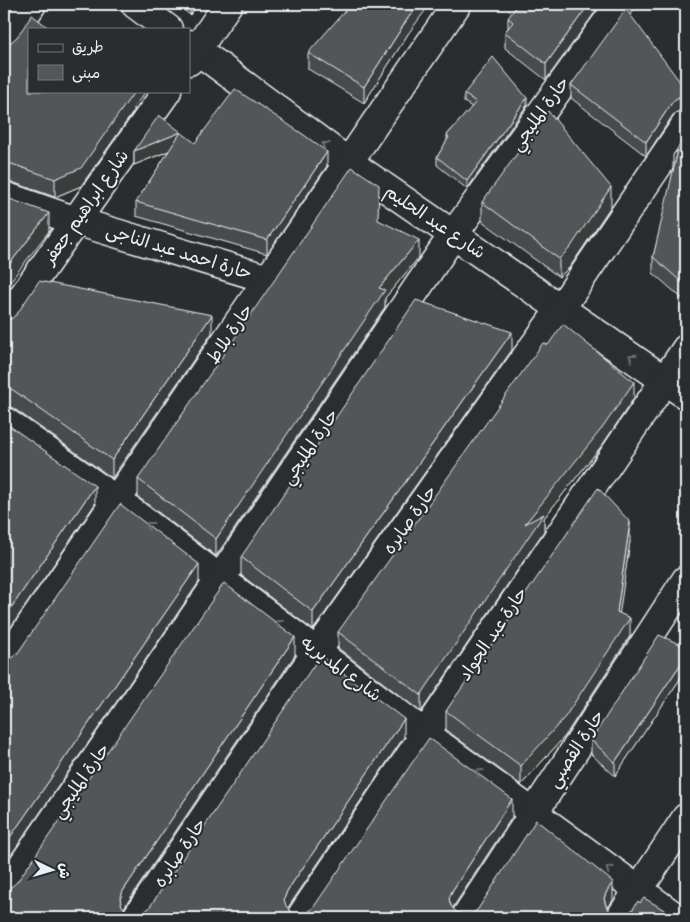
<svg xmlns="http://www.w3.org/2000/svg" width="690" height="922" viewBox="0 0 690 922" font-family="Pangolin,'Playpen Sans Arabic',sans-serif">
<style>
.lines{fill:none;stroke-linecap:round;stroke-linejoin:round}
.minor-casing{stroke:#e8f1f8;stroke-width:31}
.minor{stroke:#2a2d2e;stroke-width:28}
.wall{fill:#474b4d;stroke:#e8f1f8}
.shaded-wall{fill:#3a3d3e;stroke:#e8f1f8}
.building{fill:#535759;stroke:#e8f1f8}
.oneway{stroke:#6c7275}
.labels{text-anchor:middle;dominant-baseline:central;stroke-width:4;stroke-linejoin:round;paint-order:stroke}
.street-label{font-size:18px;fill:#e8f1f8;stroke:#2a2d2e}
</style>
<rect width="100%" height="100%" fill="#2a2d2e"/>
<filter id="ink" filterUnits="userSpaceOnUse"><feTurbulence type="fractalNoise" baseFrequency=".02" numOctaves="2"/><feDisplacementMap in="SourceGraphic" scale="10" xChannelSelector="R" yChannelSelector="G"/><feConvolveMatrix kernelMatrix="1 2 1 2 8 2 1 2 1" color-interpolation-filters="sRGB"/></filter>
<g filter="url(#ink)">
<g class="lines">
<g class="minor-casing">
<g id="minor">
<path d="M135,4L168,29"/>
<path d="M189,44L348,162L686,395"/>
<path d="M4,47L32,4"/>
<path d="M189,61L228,4"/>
<path d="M4,196L76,221L268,279"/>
<path d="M4,323L167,91"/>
<path d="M4,421L116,500L425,734L677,918"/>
<path d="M4,664L457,4"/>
<path d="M4,892L220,579L453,235L620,4"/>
<path d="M136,918L317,651L561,308L686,124"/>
<path d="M300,918L686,349"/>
<path d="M465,918L686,580"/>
<path d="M620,918L686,818"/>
</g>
</g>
<use href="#minor" class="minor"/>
</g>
<g class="wall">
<path d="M176,4H198L190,15Z"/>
<path d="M601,4L546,80L505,48V32L508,28V18Z"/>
<path d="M408,34L364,103L308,69V53Z"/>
<path d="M4,44L134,107V111L81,186L55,197L9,181H4Z"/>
<path d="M571,85L686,90V109L680,110L673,115L646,156L571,98Z"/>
<path d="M464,94L527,105L467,189L437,165V157L447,141V135L472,107L464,102Z"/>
<path d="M686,136V302L653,273V257Z"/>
<path d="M195,143L327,166L267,254L136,216V202L169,151L134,165V151Z"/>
<path d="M482,202L611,206L570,267L559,277L482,221Z"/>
<path d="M378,220L419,257L385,298V307L216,556L138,497V479Z"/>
<path d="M4,320L212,333L112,478L13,408L4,406Z"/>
<path d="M512,350L313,630L241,575V557Z"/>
<path d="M634,398L603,444L544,518V531L421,712L338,648V632Z"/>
<path d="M630,541L619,613L630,636L565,736L521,785L446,730V711Z"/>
<path d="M686,647V670L615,776L591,754V740Z"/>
</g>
<g class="shaded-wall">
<path d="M4,4H14L4,19Z"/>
<path d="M190,4H198L190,15Z"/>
<path d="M419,4H430L408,34L364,103V87L408,18Z"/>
<path d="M589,4H601L546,80V64Z"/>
<path d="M132,91H146L134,107V111L81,186L55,197V179Z"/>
<path d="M680,96V110L673,115L646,156V142L673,101Z"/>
<path d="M527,98V105L467,189V181Z"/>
<path d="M181,132V146L134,165V151Z"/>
<path d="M678,150L673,171V155Z"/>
<path d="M327,152V166L267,254V240Z"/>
<path d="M611,187V206L570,267L559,277V259Z"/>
<path d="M49,213V231L6,287V293L4,296V271Z"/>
<path d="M419,240V257L385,298V307L216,556V539L379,288Z"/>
<path d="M212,315V333L112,478V460Z"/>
<path d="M512,332V350L313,630V612Z"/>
<path d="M634,382V398L603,444L544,518V531L421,712V695L525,524Z"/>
<path d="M95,486V504L4,637V618Z"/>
<path d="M630,522V541L617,630V612Z"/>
<path d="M199,564V582L4,865V846Z"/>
<path d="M630,618V636L565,736L521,785V766Z"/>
<path d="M295,637V655L123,909L120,917V899L123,891Z"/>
<path d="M686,656V670L615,776V762Z"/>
<path d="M404,719V737L287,909L284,917V899L287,891Z"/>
<path d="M512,799V817L452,909L449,899L452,891Z"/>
<path d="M613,882V900L607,909L604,898L607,891Z"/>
</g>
<g class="building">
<path d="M351,4H419L408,18L364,87L308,53Z"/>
<path d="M518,4H589L546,64L505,32L513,22L508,18Z"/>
<path d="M626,9L686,90V95L680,96L673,101L646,142L571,85Z"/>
<path d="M32,15L50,29H29V91H133L134,92L81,168L55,179L9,163L4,162V44L11,42L17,37Z"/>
<path d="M493,57L527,98L467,181L437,157L449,137L447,135L476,102L464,94Z"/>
<path d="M235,89L304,135L327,152L267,240L136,202L181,132L134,151L159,115L195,143Z"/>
<path d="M548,111L611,187L570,248L559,259L482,202Z"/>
<path d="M686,136V286L653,257L678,150L673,155Z"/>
<path d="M352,167L379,185L378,220L419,240L379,288L385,290L216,539L138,479Z"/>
<path d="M4,194L11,196L7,198L49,213L4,271Z"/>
<path d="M39,281L212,315L112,460L13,390L4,387V320L11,319L17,314Z"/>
<path d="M416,300L512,332L313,612L241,557Z"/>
<path d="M563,324L634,382L603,427L525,524L544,514L421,695L338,632L543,343L548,345Z"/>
<path d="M4,422L95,486L4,618Z"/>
<path d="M598,488L630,522L617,612L630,618L565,717L521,766L446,711Z"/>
<path d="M120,504L199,564L4,846V661L11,659L17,654Z"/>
<path d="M224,583L295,637L123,891L120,899L122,906L127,912L135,915L143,913L149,908L320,656L404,719L287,891L284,899L286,906L291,912L299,915L307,913L313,908L429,738L512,799L452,891L449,899L451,906L456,912L465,915L472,914L478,909L536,820L613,882L607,891L604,898L606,906L611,912L619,915L627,914L633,909L638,901L640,903L644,898L678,918H4V889L11,887L17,882Z"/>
<path d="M659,635L686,647V656L615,762L591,740Z"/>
</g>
<defs><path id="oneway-chevron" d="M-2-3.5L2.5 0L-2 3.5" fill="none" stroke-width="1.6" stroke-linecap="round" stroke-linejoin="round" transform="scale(1.25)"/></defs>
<g class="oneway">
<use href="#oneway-chevron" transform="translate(325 145) rotate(-143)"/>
<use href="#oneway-chevron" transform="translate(632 357) rotate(-146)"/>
<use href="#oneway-chevron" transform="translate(149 525) rotate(-143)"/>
<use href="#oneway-chevron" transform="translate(279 623) rotate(-144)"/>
<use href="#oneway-chevron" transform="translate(479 772) rotate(-144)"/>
<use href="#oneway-chevron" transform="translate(609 869) rotate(-143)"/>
</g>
</g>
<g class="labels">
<g class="street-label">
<text transform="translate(540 114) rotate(-54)">حارة المليجي</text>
<text transform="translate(86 207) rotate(-55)">شارع ابراهيم جعفر</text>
<text transform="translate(435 222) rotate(34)">شارع عبد الحليم</text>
<text transform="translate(179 252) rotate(17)">حارة احمد عبد الناجى</text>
<text transform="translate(230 334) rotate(-56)">حارة بلاط</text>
<text transform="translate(310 447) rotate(-56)">حارة المليجي</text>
<text transform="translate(410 520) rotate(-55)">حارة صابره</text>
<text transform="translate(493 634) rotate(-56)">حارة عبد الجواد</text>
<text transform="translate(341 669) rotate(37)">شارع المديريه</text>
<text transform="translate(576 749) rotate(-57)">حارة القصبي</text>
<text transform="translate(81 781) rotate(-55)">حارة المليجي</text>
<text transform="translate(180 853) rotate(-56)">حارة صابره</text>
</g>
</g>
<rect width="690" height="922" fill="none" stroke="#2a2d2e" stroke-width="20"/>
<rect x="10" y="10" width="670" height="902" fill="none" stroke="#e8f1f8" stroke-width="2" filter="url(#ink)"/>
<rect x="28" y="28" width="162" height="65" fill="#2a2d2e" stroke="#767b7f"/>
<rect x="38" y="44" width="25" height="8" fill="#2a2d2e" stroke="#767b7f"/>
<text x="72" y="52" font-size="15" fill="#e8f1f8">طريق</text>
<rect x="38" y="65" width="25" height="15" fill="#535759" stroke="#767b7f"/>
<text x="72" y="78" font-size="15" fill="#e8f1f8">مبنى</text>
<g transform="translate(52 870) rotate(95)" stroke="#2a2d2e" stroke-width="4" paint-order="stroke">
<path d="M0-4L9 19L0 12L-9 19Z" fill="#e8f1f8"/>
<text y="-8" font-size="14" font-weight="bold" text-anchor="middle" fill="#e8f1f8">ش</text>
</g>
</svg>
